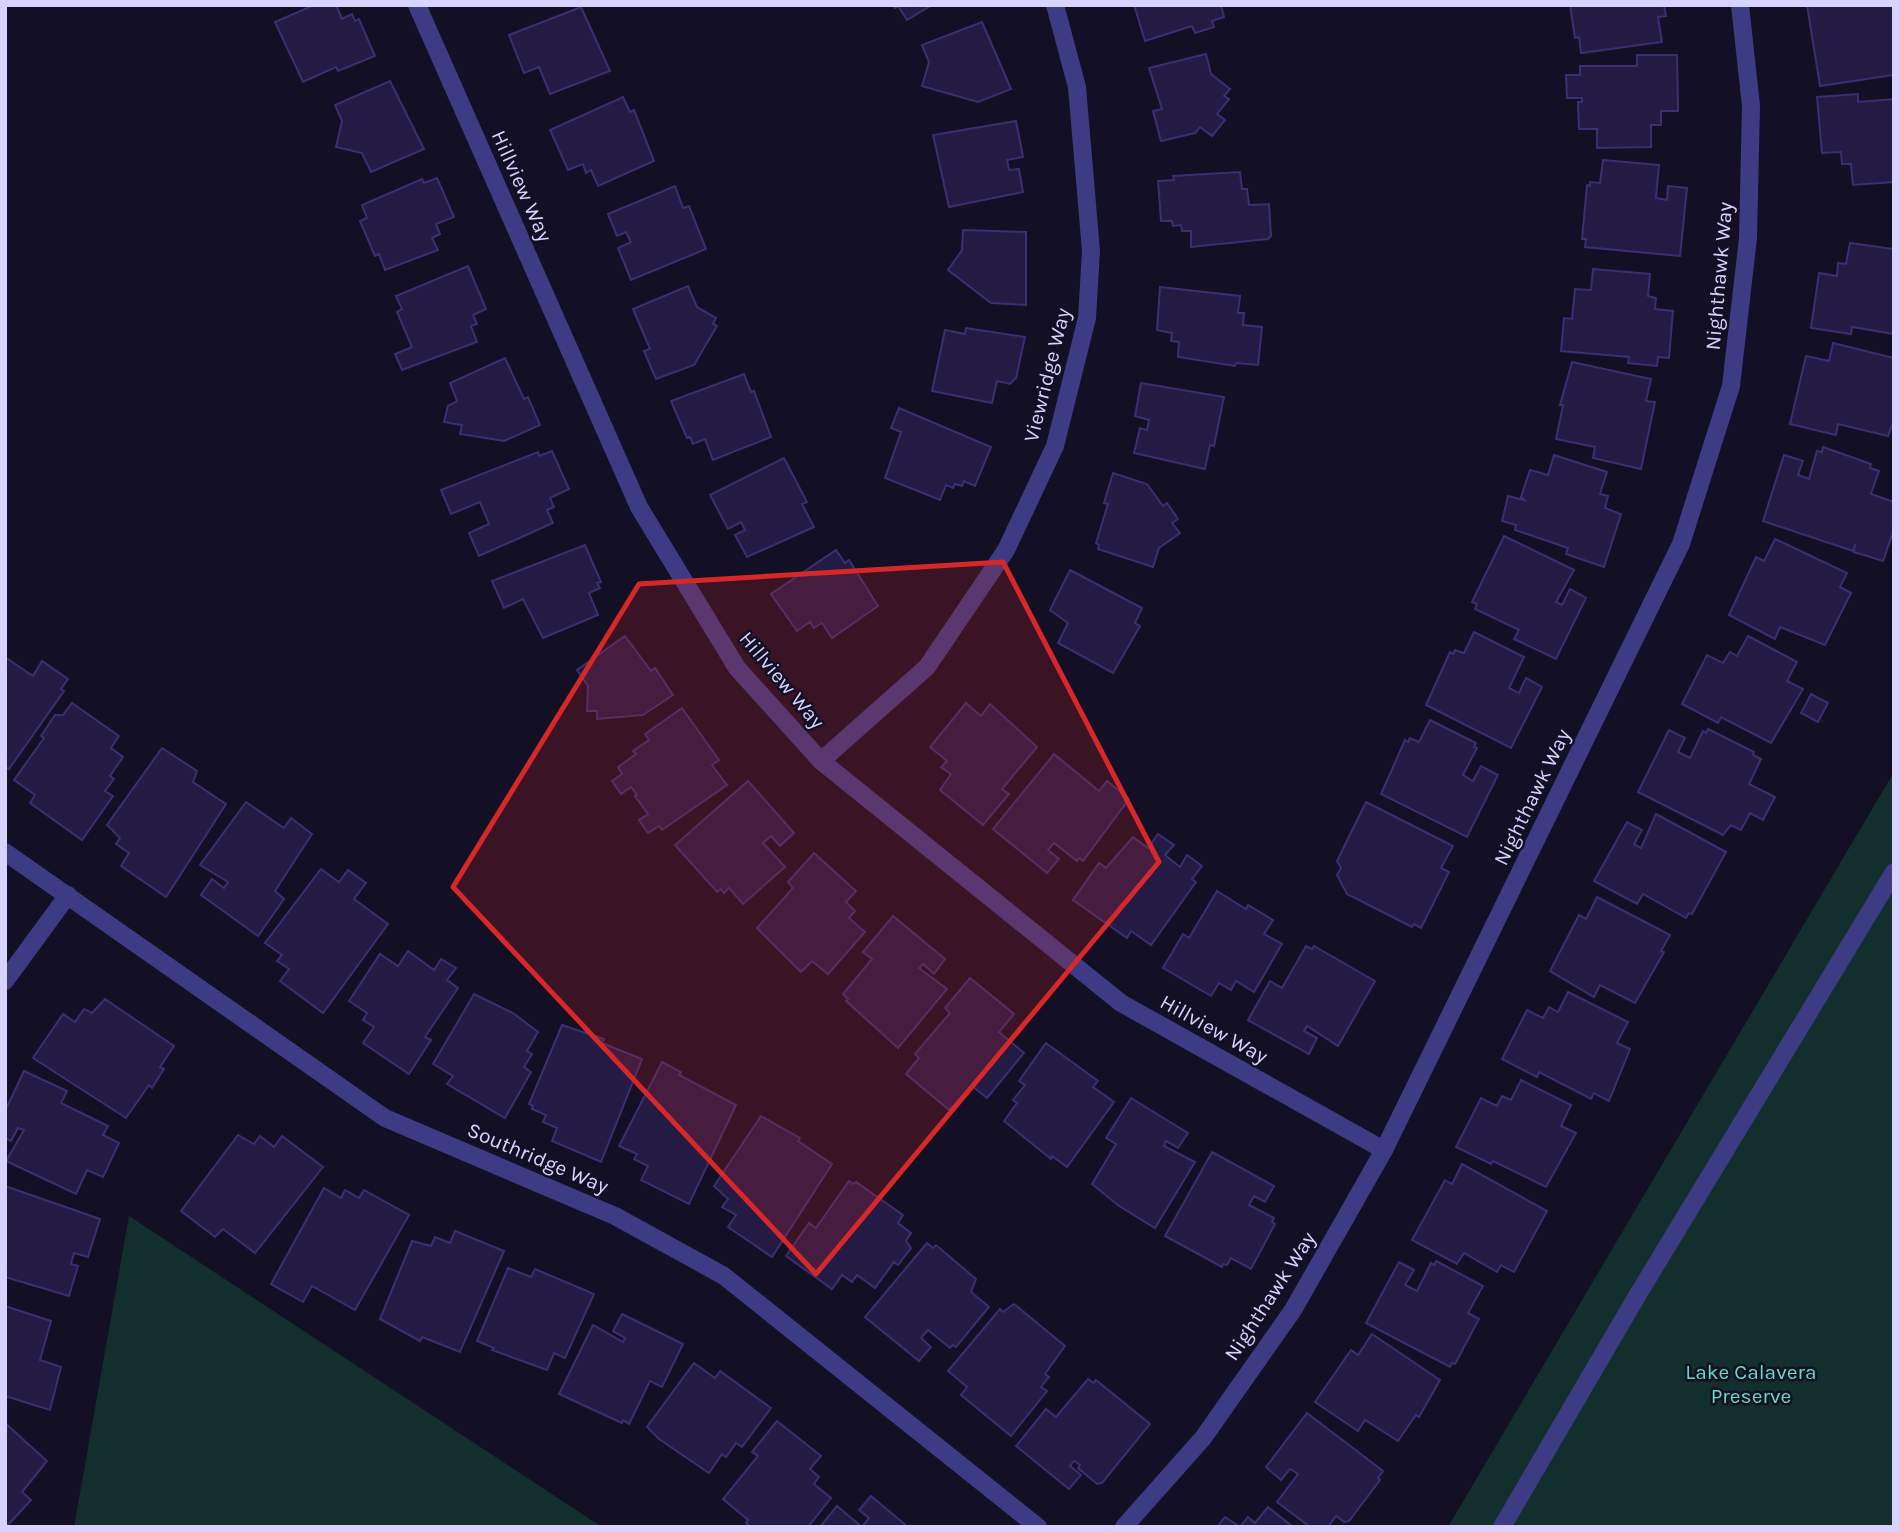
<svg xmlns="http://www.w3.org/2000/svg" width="1899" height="1532" viewBox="0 0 1899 1532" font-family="Karla,sans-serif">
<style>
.green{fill:#122f2e}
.building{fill:#241b45;stroke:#3b2e71;stroke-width:2}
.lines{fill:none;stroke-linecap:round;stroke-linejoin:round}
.minor{stroke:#3d3b83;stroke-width:18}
.marked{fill:#d62828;fill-opacity:0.2;stroke:#d62828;stroke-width:5;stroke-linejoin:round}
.labels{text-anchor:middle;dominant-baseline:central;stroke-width:5;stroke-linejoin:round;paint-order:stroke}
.street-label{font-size:21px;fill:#d8d3fe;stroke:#130f25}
.park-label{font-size:21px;fill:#60debe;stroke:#130f25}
</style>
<rect width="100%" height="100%" fill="#130f25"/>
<g class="green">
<path d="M1894,772V1527H1448Z"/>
<path d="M129,1216L602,1527H74Z"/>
</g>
<g class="building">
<path d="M314,5H336L342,19L352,14L355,21L359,19L375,56L338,71L336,67L303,82L275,22Z"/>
<path d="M893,5H932L907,20L898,6L895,8Z"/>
<path d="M1134,5H1221L1224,17L1212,21L1214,27L1195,33L1192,26L1145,41Z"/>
<path d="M1570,5H1664L1666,16L1658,17L1662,42L1581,53L1579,37L1575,38Z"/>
<path d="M1807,5H1894V75L1820,86Z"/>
<path d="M581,7L610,71L550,94L539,67L524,73L509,35Z"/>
<path d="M982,22L1011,89L978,102L922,86L929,62L922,45Z"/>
<path d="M1206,54L1211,74L1230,89L1224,96L1229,99L1217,114L1225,120L1212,136L1200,127L1195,133L1161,141L1153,111L1162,109L1149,68Z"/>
<path d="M1637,55H1677L1678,111H1661V125H1651V147L1597,148V129H1579L1578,102H1582V98H1567L1566,75H1580V66H1637Z"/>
<path d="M390,81L424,149L371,172L362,153L336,147L342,121L335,105Z"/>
<path d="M1858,94V102L1894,99V182L1853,185L1851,164H1842L1841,152L1822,153L1817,97Z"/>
<path d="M623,97L630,112L634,110L654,161L598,186L591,170L586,173L583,164L568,170L550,130Z"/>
<path d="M1016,121L1023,157L1007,160L1009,170L1019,169L1023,192L949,207L933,135Z"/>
<path d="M1603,160L1659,165L1656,198L1667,200L1668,186L1687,188L1680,256L1585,247L1586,239H1582L1587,185L1590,186V182L1600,183Z"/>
<path d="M1240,172L1242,189H1247L1249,205L1269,204L1271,236L1268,239L1191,247V231H1182L1181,225L1173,226L1172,221H1161L1158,181L1174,180L1173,176Z"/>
<path d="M437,178L454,217L436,224L440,234L432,238L438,250L385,270L379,254L375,256L360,221L367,218L362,205L422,179L424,183Z"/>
<path d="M675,186L683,208L689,206L706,249L631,280L618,248L631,242L626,232L617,236L608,214Z"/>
<path d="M963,230L1026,232V305L991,303L948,270L962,250Z"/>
<path d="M1850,243L1894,249V334L1852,327L1851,334L1811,328L1819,273L1837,276L1838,263L1846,264Z"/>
<path d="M468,266L486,309L473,315L477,324L471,326L477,342L402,370L395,354L412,347L397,312L402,309L396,296Z"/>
<path d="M1593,269L1650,274L1648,296L1656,298L1655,309L1673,311L1669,358L1658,357L1657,366L1628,363L1629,357L1561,351L1564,318L1572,319L1575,289L1591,290Z"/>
<path d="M688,286L697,307L716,318L713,324L717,326L694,365L656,379L644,351L650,349L633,309Z"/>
<path d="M1160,287L1240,296L1238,313H1244L1243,325L1262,327L1258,365L1236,363L1235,366L1178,357L1179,342L1171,341L1172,333L1157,330Z"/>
<path d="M966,328L1025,337L1016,378L1010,384L997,381L992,403L932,391L945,330L965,334Z"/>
<path d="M1833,343L1894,358V420L1888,436L1838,424L1836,435L1790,424L1806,356L1829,361Z"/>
<path d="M505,358L524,399L528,397L540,425L504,441L460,434L462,425L444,422L448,406L457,401L450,383Z"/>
<path d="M1572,362L1651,379L1646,401L1655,402L1641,469L1593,458L1595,447L1556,439L1563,405H1560Z"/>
<path d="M744,374L751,392L754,391L771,437L713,460L705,439L693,444L690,437L687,438L671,401Z"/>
<path d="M1141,383L1224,397L1214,446L1210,445L1205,469L1134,453L1140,428L1147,430L1149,420L1135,416Z"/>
<path d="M899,408L991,447L975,486L964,481L962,486L955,484L953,488L946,485L940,500L885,478L901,432L891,428Z"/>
<path d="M1823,447L1871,464L1870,468L1879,471L1871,494L1894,502V529L1883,561L1854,552L1855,544L1853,551L1763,521L1784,455L1803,461L1798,475L1809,479L1817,451L1822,452Z"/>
<path d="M552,451L569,489L550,498L554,507L547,510L553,523L479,556L469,533L489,524L480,502L451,514L441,490L538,452L539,456Z"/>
<path d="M1554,455L1607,472L1600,494L1608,496L1605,508L1621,514L1604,567L1566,554L1568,548L1515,530L1516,525L1502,521L1508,496L1524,500L1521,497L1530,470L1548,475Z"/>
<path d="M784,458L807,502L802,504L814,527L747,557L735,535L745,530L741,522L728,529L710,495Z"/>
<path d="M1113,473L1147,484L1163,506L1167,503L1178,519L1172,523L1180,533L1159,548L1153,567L1098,549L1099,545L1096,543L1108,504L1104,503Z"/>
<path d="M1504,536L1574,570L1556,602L1562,605L1570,589L1586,598L1556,659L1514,639L1519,630L1475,609L1477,604L1472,602Z"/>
<path d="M1775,539L1847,573L1840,587L1851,593L1825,645L1780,627L1775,639L1729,615L1756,557L1764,561Z"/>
<path d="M585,545L601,582L597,583L600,588L589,593L598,615L543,638L523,599L504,608L492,581Z"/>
<path d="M836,550L845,563L849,560L878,606L832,638L822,623L814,628L810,622L797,631L771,594Z"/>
<path d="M1070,570L1142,608L1135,623L1140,626L1113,673L1058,643L1068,623L1050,610Z"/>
<path d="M1474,632L1524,657L1509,688L1519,693L1526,678L1542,687L1511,748L1426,705L1450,652L1453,654L1455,650L1464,653Z"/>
<path d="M625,636L651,671L655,668L673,695L643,715L597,719V711H587L588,686L577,670Z"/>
<path d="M1748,636L1797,662L1787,681L1803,689L1771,743L1721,717L1718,723L1682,704L1707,655L1723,663L1730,652L1737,656Z"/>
<path d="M5,657L33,676L42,661L68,679L61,689L64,691L9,769L5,767Z"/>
<path d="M1811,694L1828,703L1818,722L1801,713Z"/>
<path d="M72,703L119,736L111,748L123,757L110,776L114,779L105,791L113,796L82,840L30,803L35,795L14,780L44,738L41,736L55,715H63Z"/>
<path d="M966,703L981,716L990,704L1037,747L1002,789L1009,794L983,825L940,790L951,774L941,767L947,761L930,747Z"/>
<path d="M682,708L719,760L712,765L727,785L662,830L659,826L648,833L639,820L648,814L635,796L637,795L631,787L621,794L612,781L622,774L618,767L636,754L633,751L649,740L645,734Z"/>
<path d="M1430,720L1476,743L1474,747L1477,748L1463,775L1473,781L1481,766L1498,775L1467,837L1381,794L1405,740L1408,742L1410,738L1419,742Z"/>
<path d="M1708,729L1754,752L1753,755L1761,759L1749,784L1775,797L1763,820L1750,813L1741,830L1731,825L1723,835L1638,792L1669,730L1685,738L1678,752L1690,758L1703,731L1706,733Z"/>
<path d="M162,748L197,771L193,782L226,804L166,897L121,866L129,853L116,844L120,838L107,825Z"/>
<path d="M1054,754L1099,791L1107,781L1129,799L1083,861L1079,858L1077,861L1054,843L1048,850L1059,859L1047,873L993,829Z"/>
<path d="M748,781L794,833L780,846L771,836L763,843L785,867L743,904L729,888L724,893L721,889L717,892L675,845Z"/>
<path d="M246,802L284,828L291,818L312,834L275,891L284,899L258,936L201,895L212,879L224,888L228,882L200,865Z"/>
<path d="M1366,802L1453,846L1441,868L1449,872L1421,928L1414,924L1412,927L1347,894L1337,875L1341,868L1337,861Z"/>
<path d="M1656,814L1726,852L1692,914L1689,913L1686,918L1643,894L1637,904L1594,881L1627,822L1642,830L1634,844L1641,848Z"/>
<path d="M1158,834L1174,845L1165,855L1180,867L1187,855L1202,866L1192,879L1196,882L1151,945L1131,931L1127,938L1073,900L1099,863L1106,868L1133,837L1148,848Z"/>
<path d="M814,853L856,891L846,902L855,911L849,918L865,932L828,974L812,961L801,972L757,928L793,888L788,882Z"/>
<path d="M321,869L339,882L348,870L366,883L354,899L388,924L323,1013L280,981L289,969L277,961L282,955L265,943Z"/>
<path d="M1217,891L1246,909L1248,905L1273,920L1264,934L1282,944L1254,992L1236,981L1231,990L1219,983L1211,996L1163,968L1183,934L1189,938Z"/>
<path d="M1597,897L1670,935L1661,951L1664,952L1635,1003L1600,985L1594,997L1550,971L1579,915L1586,919Z"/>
<path d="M893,916L945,959L934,974L923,964L919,968L947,989L898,1048L846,1001L848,999L843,994L872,959L863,952Z"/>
<path d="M1306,946L1312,949L1314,946L1375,981L1338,1046L1307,1026L1304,1031L1317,1038L1309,1054L1248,1020L1270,981L1282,988Z"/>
<path d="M408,951L434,970L441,959L456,968L447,980L458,988L425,1037L431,1040L409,1074L363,1043L374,1027L363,1020L367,1013L349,1001L380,954L398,966Z"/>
<path d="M970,978L1014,1014L999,1032L1024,1053L987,1098L972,1086L949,1110L906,1074L919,1058L915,1054L950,1013L945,1008Z"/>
<path d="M1568,992L1628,1022L1617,1043L1630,1049L1609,1101L1594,1093L1591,1099L1539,1072L1537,1077L1502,1059L1527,1010L1543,1018L1549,1007L1558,1012Z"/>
<path d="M474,994L513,1013L538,1032L527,1051L532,1054L524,1067L531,1072L505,1118L447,1084L453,1076L433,1064Z"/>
<path d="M105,999L174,1046L160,1067L164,1069L152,1088L149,1085L126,1118L33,1058L63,1014L75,1022L84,1009L92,1013Z"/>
<path d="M562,1025L604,1039L602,1043L642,1059L601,1162L552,1141L557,1128L543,1122L546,1115L532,1109L533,1106L529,1104Z"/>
<path d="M1046,1043L1098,1081L1093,1087L1114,1102L1067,1167L1052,1156L1051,1159L1004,1121L1017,1103L1013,1100L1025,1085L1019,1081Z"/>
<path d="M662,1062L681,1072L679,1075L736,1105L689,1204L641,1180L648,1166L634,1159L637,1154L619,1146Z"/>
<path d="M24,1071L67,1091L61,1103L108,1126L103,1135L119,1143L103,1177L87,1170L76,1194L6,1161L24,1130L18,1128L11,1141L5,1138V1111Z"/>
<path d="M1521,1080L1571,1105L1561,1126L1576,1133L1546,1187L1493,1161L1491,1164L1456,1147L1481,1098L1497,1106L1502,1096L1511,1100Z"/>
<path d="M1131,1098L1188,1133L1178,1148L1166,1141L1164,1146L1195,1162L1155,1228L1119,1206L1092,1184L1116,1144L1106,1138Z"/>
<path d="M761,1116L800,1138L798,1141L832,1164L772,1257L728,1227L736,1215L722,1207L728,1199L714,1186Z"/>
<path d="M238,1135L254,1144L260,1136L274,1147L282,1136L323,1167L255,1253L223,1229L215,1237L181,1211Z"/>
<path d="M1212,1152L1274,1186L1265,1202L1254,1196L1249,1205L1274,1218L1272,1222L1275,1224L1251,1269L1231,1258L1227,1265L1223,1264L1222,1267L1165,1236Z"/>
<path d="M1462,1164L1547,1211L1514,1272L1501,1265L1497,1272L1464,1253L1457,1264L1412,1240L1445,1180L1452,1184Z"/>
<path d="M849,1181L853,1184L856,1182L903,1215L898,1223L911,1233L906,1241L911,1248L898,1265L894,1262L875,1288L857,1275L852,1282L842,1275L832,1289L786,1256L809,1223L816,1228Z"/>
<path d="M5,1186L100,1219L88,1257L74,1253L71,1264L78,1266L69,1296L5,1277Z"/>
<path d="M324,1188L341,1198L345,1190L359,1198L364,1190L409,1215L355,1310L312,1286L303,1302L271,1284Z"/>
<path d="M455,1231L504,1251L460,1352L422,1337L420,1341L380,1319L412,1241L431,1246L435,1237L450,1243Z"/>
<path d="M927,1243L933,1248L936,1245L976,1279L971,1292L989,1307L956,1347L953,1345L950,1348L928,1330L921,1338L931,1347L919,1361L865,1317Z"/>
<path d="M1436,1261L1483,1286L1468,1313L1479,1319L1455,1364L1452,1363L1450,1367L1366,1323L1399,1262L1414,1270L1405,1285L1417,1291L1431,1263L1434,1265Z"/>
<path d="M508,1268L531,1277L535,1269L594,1294L565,1358L554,1353L547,1370L492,1350L494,1348L477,1341Z"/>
<path d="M1014,1304L1065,1346L1045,1374L1049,1377L1041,1387L1047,1391L1011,1436L961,1395L967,1387L948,1371L1000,1309L1003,1312Z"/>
<path d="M5,1306L51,1321L40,1360L61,1367L50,1410L5,1396Z"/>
<path d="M622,1314L683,1344L662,1387L650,1381L629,1424L623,1420L622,1423L559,1394L593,1325L623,1342L625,1338L613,1331Z"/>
<path d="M1372,1334L1440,1380L1419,1417L1416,1415L1398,1441L1365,1420L1358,1431L1315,1402L1351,1350L1358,1355Z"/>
<path d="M694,1363L715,1378L720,1371L771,1408L742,1447L736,1443L726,1457L722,1454L709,1473L659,1439L647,1427Z"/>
<path d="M1088,1379L1094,1383L1096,1380L1150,1424L1102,1483L1097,1484L1078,1468L1080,1465L1074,1461L1070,1466L1081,1475L1069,1489L1016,1446L1046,1409L1056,1417Z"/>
<path d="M1307,1413L1383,1471L1378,1478L1380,1480L1349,1521L1344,1522L1336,1516L1328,1527H1310L1277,1502L1298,1474L1290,1469L1281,1480L1266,1467Z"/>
<path d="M777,1421L821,1456L810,1469L819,1477L814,1484L831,1498L808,1527H751L746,1523L748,1520L723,1499L758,1456L752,1452Z"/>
<path d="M5,1423L47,1461L22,1492L31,1500L8,1525L5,1522Z"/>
<path d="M871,1496L908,1527H862L869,1518L859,1510Z"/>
<path d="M837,1506L862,1527H820Z"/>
<path d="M1268,1507L1293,1527H1217L1225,1517L1240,1527L1248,1517L1255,1523Z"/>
</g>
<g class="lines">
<g class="minor">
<path d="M417,5L639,507L737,668L821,761L1121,1003L1384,1150"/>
<path d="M821,761L927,667L1006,550L1055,446L1087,318L1091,251L1077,87L1055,5"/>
<path d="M5,852L385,1118L615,1216L724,1276L1038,1527"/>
<path d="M5,981L68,895"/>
<path d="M1124,1527L1203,1438L1293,1310L1384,1150L1681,544L1731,386L1748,238L1751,106L1740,5"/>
<path d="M1502,1527L1637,1296L1894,872"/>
</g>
</g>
<path class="marked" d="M1003,562L1159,862L816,1274L453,887L639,584Z"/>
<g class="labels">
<g class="street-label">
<text transform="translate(522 186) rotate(66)">Hillview Way</text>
<text transform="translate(1719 276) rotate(-85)">Nighthawk Way</text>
<text transform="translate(1047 375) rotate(-76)">Viewridge Way</text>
<text transform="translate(782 680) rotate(50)">Hillview Way</text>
<text transform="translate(1532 797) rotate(-64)">Nighthawk Way</text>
<text transform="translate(1214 1029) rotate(29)">Hillview Way</text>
<text transform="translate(538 1158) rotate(23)">Southridge Way</text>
<text transform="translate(1270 1296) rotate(-57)">Nighthawk Way</text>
</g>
<g class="park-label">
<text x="1751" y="1372">Lake Calavera<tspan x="1751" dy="24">Preserve</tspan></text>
</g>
</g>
<rect width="1899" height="1532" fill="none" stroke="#d8d3fe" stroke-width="14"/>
</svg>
